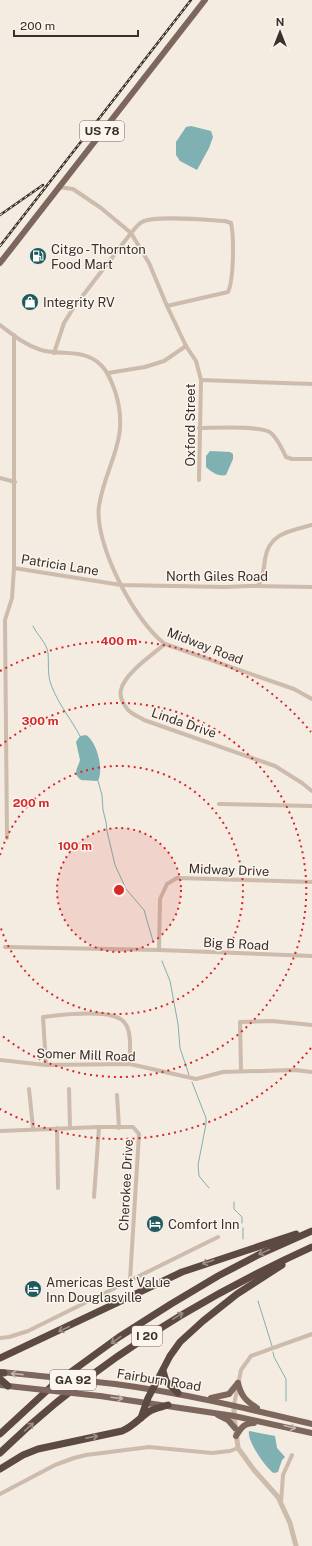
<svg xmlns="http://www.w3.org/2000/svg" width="312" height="1546" viewBox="0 0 312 1546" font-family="'Public Sans',sans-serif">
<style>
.water{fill:#7fb0b2}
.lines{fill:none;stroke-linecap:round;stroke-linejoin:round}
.stream{stroke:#7fb0b2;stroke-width:1}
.minor{stroke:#cdbbac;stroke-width:4}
.tertiary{stroke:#cdbbac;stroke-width:5}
.primary{stroke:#7d675c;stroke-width:6}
.motorway{stroke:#5c4a42;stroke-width:7}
.rail-casing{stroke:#3b302b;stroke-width:2.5}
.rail{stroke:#fbf5ee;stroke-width:1;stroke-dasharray:3;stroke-linecap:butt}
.primary-bridge{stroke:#7d675c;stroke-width:6}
.oneway{stroke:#9c8e87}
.oneway2{stroke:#c2b5ac}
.ring{fill:none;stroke:#d62828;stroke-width:2;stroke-dasharray:2 4}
.labels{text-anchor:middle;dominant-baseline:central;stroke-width:3;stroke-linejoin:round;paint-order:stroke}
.shield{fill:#fbf5ee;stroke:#756b66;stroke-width:1}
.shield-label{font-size:12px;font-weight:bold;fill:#3b302b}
.poi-label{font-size:13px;fill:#3b302b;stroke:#fbf5ee;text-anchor:start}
.street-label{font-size:13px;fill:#3b302b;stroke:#fbf5ee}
.centre{fill:#d62828;stroke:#fbf5ee;stroke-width:2}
.ring-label{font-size:12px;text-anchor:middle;font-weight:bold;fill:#d62828;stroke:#fbf5ee;stroke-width:3;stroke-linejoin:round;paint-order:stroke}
</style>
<rect width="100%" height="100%" fill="#f4ebe1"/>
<g class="water">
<path d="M191,126L211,131L213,137L209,148L197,170L180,161L176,155V142L186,127Z"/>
<path d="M210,451L230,452L233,454V459L226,475C219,477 211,472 206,467V456Z"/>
<path d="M86,735C97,742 104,769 98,781L81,780C72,773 78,768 80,760L76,742L80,736Z"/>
<path d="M249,1431L275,1436L277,1448L285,1457L282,1460L278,1472L274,1473L272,1472C264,1465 247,1441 249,1431Z"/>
</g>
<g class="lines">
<g class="stream">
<path d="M33,626C37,635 47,643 48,653C49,665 47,676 52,687C59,705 71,719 80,736"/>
<path d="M98,781L102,795L103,810L106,822L107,831L115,865L126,889L144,910L153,941"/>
<path d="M162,961L170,981L178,1024L180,1048L189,1075"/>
<path d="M192,1082L206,1118V1124L198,1165L199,1176L209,1188"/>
<path d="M234,1202V1209L242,1217V1223"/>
<path d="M243,1228V1239"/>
<path d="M258,1301L272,1346"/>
<path d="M273,1352L274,1357L286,1379V1401"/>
</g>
<g class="minor">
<path d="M58,187L73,189L101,208L131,233L149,263L167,306L186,346L196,361L201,380L199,480"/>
<path d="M0,325C13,335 25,345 41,350C62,356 84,348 101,365C109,373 111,381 115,391C131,440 106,462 99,506C94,544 135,622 165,644L294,689L312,699"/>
<path d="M54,353L64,323L74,307L131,233C134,230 138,224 142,222C154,215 208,220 225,221L231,223C234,236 234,279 228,292L167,306"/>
<path d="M108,373L145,367L164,361L186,346"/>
<path d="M201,380L312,384"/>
<path d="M199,428C214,428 261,425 271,433C278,439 282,449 286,457L292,459H312"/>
<path d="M0,478L15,482"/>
<path d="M14,568L121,585L225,587L249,586L312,587"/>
<path d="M258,586C263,578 264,569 265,559C269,533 290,531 312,525"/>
<path d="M165,644C153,654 124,674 121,690C119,697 124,705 128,710C132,714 139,717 144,720L275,766L302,783L312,791"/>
<path d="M219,804L312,806"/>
<path d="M7,838L5,620L12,598L14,568V335"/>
<path d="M5,947L159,950L312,956"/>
<path d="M159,950L160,899L167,884L177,878L312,882"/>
<path d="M0,1060L46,1065L130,1064L196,1079L223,1072L295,1070L312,1072"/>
<path d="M46,1065L43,1017C60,1015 113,1008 124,1022C133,1032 129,1052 130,1064"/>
<path d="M241,1071L240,1022L272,1021L312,1025"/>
<path d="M29,1089L33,1128"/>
<path d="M69,1089L70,1127"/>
<path d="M117,1095L119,1128"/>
<path d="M57,1128L58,1188"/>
<path d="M0,1131L99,1127H133L139,1134L130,1280"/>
<path d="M94,1197L99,1127"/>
<path d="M0,1338L9,1337L28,1331L218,1237"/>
<path d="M234,1405L241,1370L251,1356L312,1334"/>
<path d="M0,1494L55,1465L74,1458L86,1455L149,1447L212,1453L230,1451L238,1448"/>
<path d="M281,1502L283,1475L292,1455"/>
</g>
<path class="tertiary" d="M234,1405V1416L238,1448L254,1470L278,1497L290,1523L296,1546"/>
<g class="primary">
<path d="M0,263L205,0"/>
<path d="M1,1372L31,1375"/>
<path d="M238,1383C241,1396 246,1401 257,1408"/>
<path d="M115,1384C183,1393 245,1408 312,1424"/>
<path d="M0,1385L17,1387"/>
<path d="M100,1396L234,1416L312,1433"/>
<path d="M211,1398L229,1394L238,1383"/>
<path d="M218,1415L228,1420L235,1428"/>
<path d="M236,1436C241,1428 244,1423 254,1423"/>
</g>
<g class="motorway">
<path d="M0,1358L182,1272L296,1234"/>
<path d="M163,1371L166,1381L178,1393"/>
<path d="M0,1373H4"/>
<path d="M0,1379L8,1386"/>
<path d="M141,1418L148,1398L170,1356L180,1342L203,1321L237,1294L282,1265"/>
<path d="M0,1434L53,1385L119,1337L171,1304L218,1276L260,1254L312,1231"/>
<path d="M0,1453C90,1365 198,1299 312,1247"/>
<path d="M0,1469L23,1455L38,1449L122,1431C134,1426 139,1418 150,1411C155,1408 162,1407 168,1405"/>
</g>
<g class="rail-casing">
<g id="rail">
<path d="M0,215L43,185"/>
<path d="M0,246L191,0"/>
</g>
</g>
<use href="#rail" class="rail"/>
<g class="primary-bridge">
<path d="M31,1375L115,1384"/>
<path d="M17,1387L100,1396"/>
</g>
</g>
<defs><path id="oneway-shaft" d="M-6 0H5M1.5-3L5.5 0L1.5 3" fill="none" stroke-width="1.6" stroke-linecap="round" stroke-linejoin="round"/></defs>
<g class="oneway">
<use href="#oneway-shaft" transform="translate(264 1252) rotate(155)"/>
<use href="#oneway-shaft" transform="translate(208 1262) rotate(161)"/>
<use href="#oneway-shaft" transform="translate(178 1316) rotate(-31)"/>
<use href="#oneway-shaft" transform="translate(64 1329) rotate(155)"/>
<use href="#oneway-shaft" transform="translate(116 1340) rotate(144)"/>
<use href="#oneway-shaft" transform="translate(29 1427) rotate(-42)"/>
<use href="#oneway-shaft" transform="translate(92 1437) rotate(-11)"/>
</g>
<g class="oneway2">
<use href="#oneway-shaft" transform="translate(17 1374) rotate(-174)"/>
<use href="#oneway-shaft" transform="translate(117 1398) rotate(7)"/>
<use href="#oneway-shaft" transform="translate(290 1427) rotate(14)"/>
</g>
<circle cx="119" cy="890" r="62" fill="#d62828" fill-opacity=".12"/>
<g class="ring">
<circle cx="119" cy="890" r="62"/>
<path d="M0 855A124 124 0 1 1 0 925"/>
<path d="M0 746A187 187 0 1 1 0 1034"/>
<path d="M311 1048A249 249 0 0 1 0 1109M0 671A249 249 0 0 1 311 732"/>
</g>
<defs>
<g id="fuel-disc" transform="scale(0.9)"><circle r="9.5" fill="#1f5a5e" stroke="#fbf5ee"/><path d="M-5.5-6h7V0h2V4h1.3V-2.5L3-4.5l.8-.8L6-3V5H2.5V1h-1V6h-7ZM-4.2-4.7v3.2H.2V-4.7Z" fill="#fff"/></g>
<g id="shop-disc" transform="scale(0.9)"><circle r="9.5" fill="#1f5a5e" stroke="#fbf5ee"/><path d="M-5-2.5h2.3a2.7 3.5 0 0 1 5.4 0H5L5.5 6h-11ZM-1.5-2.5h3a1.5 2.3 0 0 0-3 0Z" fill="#fff"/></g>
<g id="hotel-disc" transform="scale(0.9)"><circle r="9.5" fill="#1f5a5e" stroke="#fbf5ee"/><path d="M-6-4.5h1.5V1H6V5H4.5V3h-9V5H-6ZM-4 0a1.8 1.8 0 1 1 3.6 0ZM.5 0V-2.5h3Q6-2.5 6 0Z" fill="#fff"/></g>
</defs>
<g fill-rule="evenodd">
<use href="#fuel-disc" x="38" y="256"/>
<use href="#shop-disc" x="30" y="302"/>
<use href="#hotel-disc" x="155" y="1224"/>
<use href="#hotel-disc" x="33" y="1289"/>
</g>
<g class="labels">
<g class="shield">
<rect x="80" y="121" width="44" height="20" rx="3"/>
<rect x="132" y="1326" width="30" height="20" rx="3"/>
<rect x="50" y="1370" width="46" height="20" rx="3"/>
</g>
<g class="shield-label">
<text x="102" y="131">US 78</text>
<text x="147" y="1336">I 20</text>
<text x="73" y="1380">GA 92</text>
</g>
<g class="poi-label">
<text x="51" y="249">Citgo - Thornton<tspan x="51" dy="15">Food Mart</tspan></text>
<text x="43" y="302">Integrity RV</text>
<text x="168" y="1224">Comfort Inn</text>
<text x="46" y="1282">Americas Best Value<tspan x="46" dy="15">Inn Douglasville</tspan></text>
</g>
<g class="street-label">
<text transform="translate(190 425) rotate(-90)">Oxford Street</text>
<text transform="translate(60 565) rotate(9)">Patricia Lane</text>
<text x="217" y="576">North Giles Road</text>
<text transform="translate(205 646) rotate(21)">Midway Road</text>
<text transform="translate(184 723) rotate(19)">Linda Drive</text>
<text transform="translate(229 870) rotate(2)">Midway Drive</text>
<text transform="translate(236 944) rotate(3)">Big B Road</text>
<text transform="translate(86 1055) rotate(2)">Somer Mill Road</text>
<text transform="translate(126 1185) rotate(-87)">Cherokee Drive</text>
<text transform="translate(159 1380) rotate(9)">Fairburn Road</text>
</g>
</g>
<circle cx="119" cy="890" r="6" class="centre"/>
<g class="ring-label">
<text x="119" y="645">400 m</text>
<text x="40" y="725">300 m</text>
<text x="31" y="807">200 m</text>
<text x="75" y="850">100 m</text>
</g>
<g transform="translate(280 32)" stroke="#fbf5ee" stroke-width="3" paint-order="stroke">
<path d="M0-3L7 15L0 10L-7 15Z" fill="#3b302b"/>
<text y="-6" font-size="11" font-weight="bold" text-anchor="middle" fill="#3b302b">N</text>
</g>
<path d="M14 30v6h124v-6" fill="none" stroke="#3b302b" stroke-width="2"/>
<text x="20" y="30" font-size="12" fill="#3b302b" stroke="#fbf5ee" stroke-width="3" paint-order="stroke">200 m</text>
</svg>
